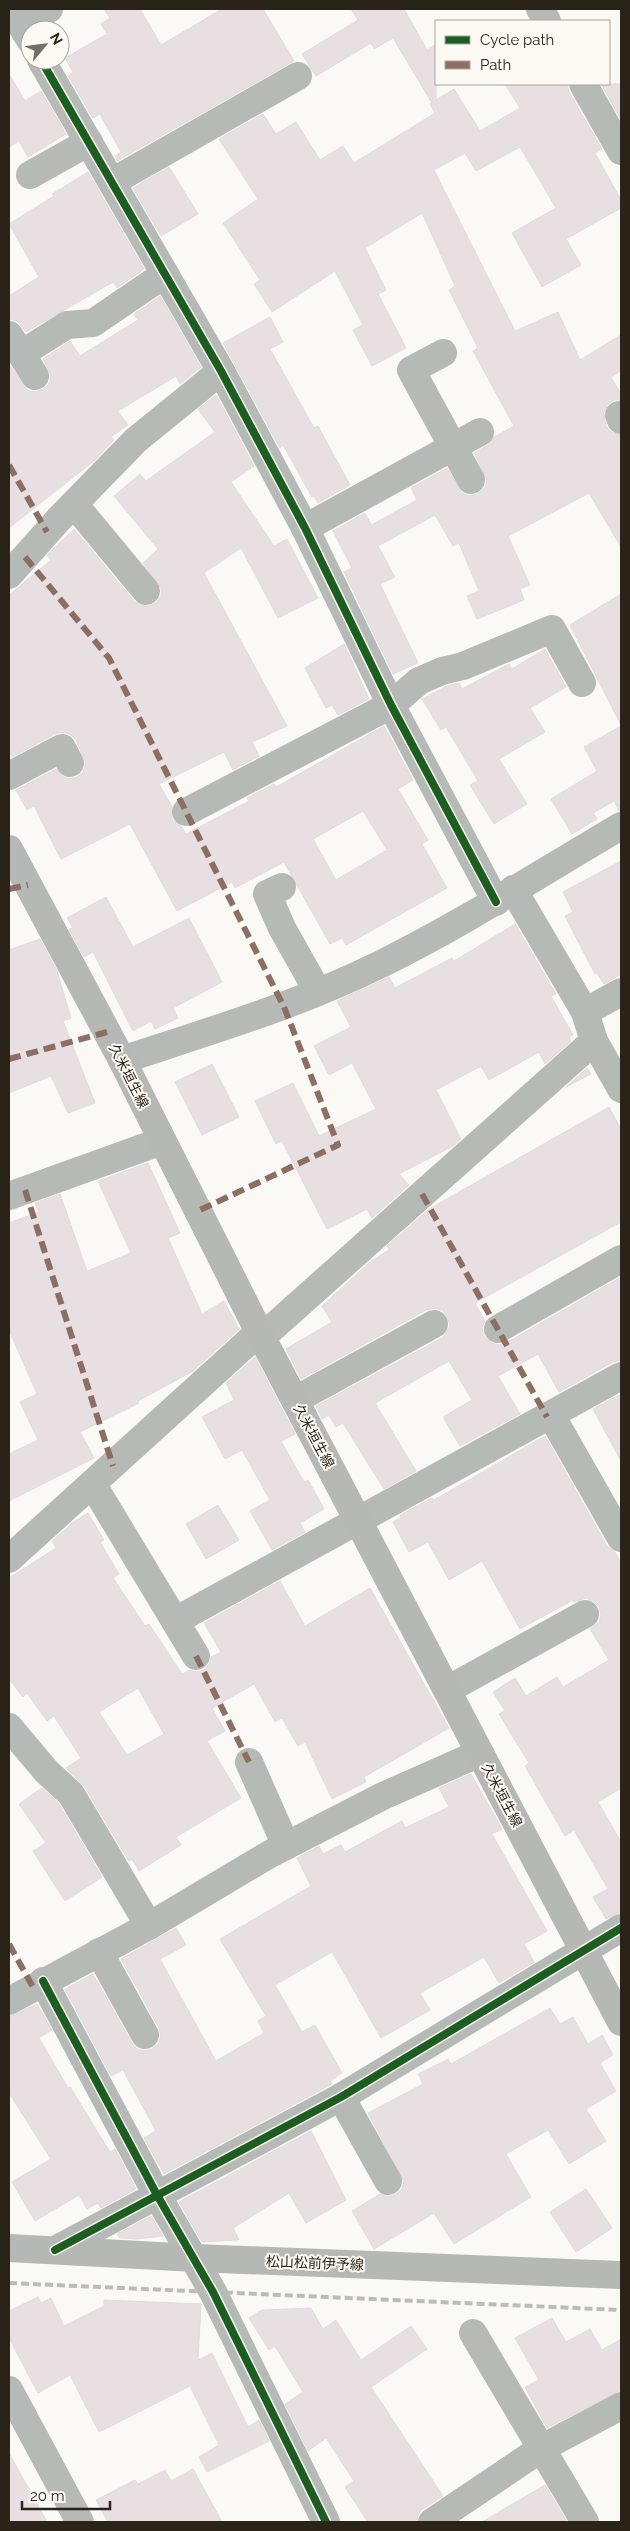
<svg xmlns="http://www.w3.org/2000/svg" width="630" height="2531" viewBox="0 0 630 2531" font-family="Raleway,'Noto Sans JP',sans-serif">
<style>
.building{fill:#e7dfe1;stroke:#e2dbde;fill-rule:evenodd}
.lines{fill:none;stroke-linecap:round;stroke-linejoin:round}
.minor{stroke:#b6bab7;stroke-width:28}
.secondary{stroke:#b5b8b5;stroke-width:28}
.rail{stroke:#bbbcb9;stroke-width:4;stroke-dasharray:8 4;stroke-linecap:butt}
.quiet{stroke:#8d6e63;stroke-width:6;stroke-dasharray:12 6;stroke-linecap:butt}
.cycleway-casing{stroke:#fdf9f4;stroke-width:11}
.cycleway{stroke:#1b5e20;stroke-width:8}
.labels{text-anchor:middle;dominant-baseline:central;stroke-width:4;stroke-linejoin:round;paint-order:stroke}
.street-label{font-size:14px;fill:#2a2318;stroke:#fdf9f4}
</style>
<rect width="100%" height="100%" fill="#fbf9f6"/>
<g class="building">
<path d="M104,9H140L161,45L222,9H263L294,61L117,161L115,156L121,152L100,114L93,118L68,76L73,72L65,58L107,34L101,24L110,18Z"/>
<path d="M351,9H404L427,50L436,44V100L454,89L480,131L520,108L505,84H567L569,92L602,149L595,153L621,200V208L566,239L581,265L542,287L512,233L556,208L520,147L476,171L465,153L434,170L515,331L558,312L580,360L621,335V371L611,377L621,394V400H614L607,405L604,413L606,426L611,432L621,435V547L589,493L508,536L530,585L520,589L524,600L477,619L467,596L479,591L459,543L453,546L435,515L378,546L395,577L380,584L418,663L393,674L344,572L352,568L333,531L365,513L371,525L417,500L411,488L447,468L462,493L470,496L479,493L485,488L487,480L474,453L488,445L494,437L514,426L473,351L478,348L449,290L455,286L422,213L365,248L386,290L378,294L406,348L372,366L353,330L363,325L335,271L272,312L254,284L260,280L223,223L258,199L219,139L263,114L276,134L296,122L320,160L343,146L354,163L435,113L430,104L432,103L393,38L374,49L371,43L316,76L302,54L358,20Z"/>
<path d="M9,74L25,101L41,91L66,134L28,157L19,141L9,147Z"/>
<path d="M601,84H621V120Z"/>
<path d="M169,167L198,214L161,236L133,188Z"/>
<path d="M88,172L144,269L117,288L113,282L26,332L17,321L9,319V296L39,277L9,224L54,196L52,194Z"/>
<path d="M160,296L201,367L180,384L176,376L118,411L128,425L111,437L114,440L95,460L9,528V364L27,390L35,392L43,389L49,384L51,376L43,359L70,341L80,356L138,320L134,314Z"/>
<path d="M270,317L283,342L270,349L314,428L318,426L350,485L318,503L314,496L312,497L283,445L280,448L223,343Z"/>
<path d="M216,395L254,466L231,482L274,546L287,539L318,598L278,618L241,548L204,573L287,726L252,742L259,756L233,770L224,752L159,784L172,807V820L182,827L186,834L249,801L247,798L274,784L276,787L384,726L413,780L398,789L428,840L422,844L447,888L346,945L342,938L330,944L284,862L235,888L232,882L177,911L130,824L61,859L34,806L27,810L16,790L56,769L62,776L69,779L77,777L83,772L86,763L76,740L71,735L63,732L55,734L12,757L9,751V595L51,560L47,555L74,529L134,601L140,605L148,606L156,603L161,596V588L143,563L158,549L114,496L140,474L146,481L215,432L198,409ZM363,811L387,850L336,880L313,839Z"/>
<path d="M621,594V725L570,625Z"/>
<path d="M344,644L369,699L338,715L332,705L326,708L305,668Z"/>
<path d="M545,649L566,687L530,708L545,732L499,759L527,804L494,824L470,785L478,781L446,727L441,730L422,699L447,686L459,683L462,689L509,664L512,669Z"/>
<path d="M621,726V810L619,811L614,801L593,813L597,819L572,834L551,799L597,771L584,747Z"/>
<path d="M621,861V974L604,984L597,973L595,974L565,916L573,912L563,892Z"/>
<path d="M106,897L133,947L189,918L222,982L173,1008L178,1018L155,1029L151,1021L133,1031L93,952L84,957L69,929L73,928L67,918Z"/>
<path d="M515,924L556,994L551,996L573,1035L569,1037L571,1041L545,1064L539,1052L489,1080L481,1066L436,1090L461,1139L453,1146L399,1174L409,1185L372,1218L367,1209L327,1229L282,1141L276,1144L255,1101L293,1083L319,1136L376,1109L352,1063L329,1075L314,1046L351,1027L337,1001L389,977L395,988L452,958L454,961Z"/>
<path d="M40,939L57,971L71,1018L63,1021L95,1103L68,1113L51,1076L9,1093V950Z"/>
<path d="M212,1064L239,1117L202,1135L175,1082Z"/>
<path d="M587,1068L591,1074L566,1087Z"/>
<path d="M609,1107L621,1129V1222L475,1303L485,1321L482,1328L484,1336L490,1342L498,1345L506,1343L621,1277V1360L613,1362L559,1392L538,1354L498,1376L520,1414L460,1446L443,1417L472,1400L449,1361L375,1403L416,1471L384,1489L343,1423L336,1427L329,1415L322,1419L316,1406L442,1338L447,1332L450,1325L447,1316L442,1310L435,1308L426,1310L301,1379L286,1349L332,1322L322,1306L371,1261L389,1250L387,1246L429,1209Z"/>
<path d="M148,1163L180,1233L168,1238L202,1314L224,1301L239,1329L193,1371L138,1401L139,1403L80,1432L94,1458L9,1501V1454L38,1440L20,1402L37,1394L9,1330V1223L39,1212L35,1203L60,1194L87,1271L131,1253L98,1181Z"/>
<path d="M255,1357L295,1434L281,1441L304,1482L308,1480L324,1509L300,1523L305,1532L272,1550L250,1511L270,1500L242,1450L225,1459L202,1417L234,1400L226,1383Z"/>
<path d="M621,1394V1461L593,1409Z"/>
<path d="M545,1436L607,1546L615,1552L621,1563V1788L598,1802L621,1842V1912L606,1919L593,1897L608,1889L574,1830L565,1836L525,1766L529,1763L499,1714L505,1711L493,1692L515,1678L526,1696L557,1677L563,1687L609,1660L590,1629L599,1622L601,1615L599,1607L593,1601L586,1598L574,1602L573,1600L520,1629L482,1561L449,1580L428,1542L409,1552L393,1522L401,1518L400,1515L432,1498L434,1500Z"/>
<path d="M218,1505L239,1540L206,1559L186,1524Z"/>
<path d="M88,1513L104,1540L100,1542L119,1574L113,1578L145,1626L149,1624L182,1674L189,1670L197,1672L204,1670L209,1664L211,1657L221,1652L204,1623L280,1581L305,1626L370,1588L449,1728L364,1777L366,1782L332,1799L305,1742L298,1746L282,1718L275,1722L254,1684L212,1708L225,1731L207,1741L241,1798L176,1837L181,1845L139,1871L132,1859L129,1861L84,1786L66,1768L81,1758L54,1716L47,1721L27,1693L23,1697L9,1679V1578L56,1548L52,1541L72,1523ZM138,1688L164,1734L127,1755L99,1712Z"/>
<path d="M471,1774L502,1829L492,1834L547,1931L524,1944L534,1962L499,1983L484,1957L420,1993L430,2010L381,2038L332,1952L275,1985L302,2032L315,2025L342,2073L330,2081L332,2084L164,2174L144,2138L156,2131L123,2070L111,2076L65,1989L93,1974L132,2043L137,2049L144,2051L152,2049L159,2043L161,2036L159,2028L121,1959L176,1928L186,1945L160,1959L216,2061L264,2033L258,2021L266,2016L220,1939L311,1886L297,1858L319,1846L323,1854L341,1845L345,1852L402,1821L405,1828L449,1807L439,1788Z"/>
<path d="M42,1788L59,1804L102,1877L65,1901L33,1851L46,1843L19,1804Z"/>
<path d="M37,2004L52,2030L39,2038L68,2088L70,2087L110,2152L115,2149L136,2189L101,2208L98,2203L87,2209L79,2195L35,2221L12,2182L51,2159L9,2093V2017Z"/>
<path d="M550,2008L560,2024L573,2017L588,2044L602,2035L613,2055L600,2063L616,2091L586,2109L606,2141L569,2164L548,2130L506,2154L531,2197L454,2244L434,2213L374,2249L352,2211L380,2194L388,2197L396,2194L402,2189L404,2181L368,2113L423,2084L418,2074L448,2059L451,2064Z"/>
<path d="M311,2131L346,2200L306,2223L289,2193L233,2228L239,2240L202,2242L179,2202Z"/>
<path d="M586,2189L612,2228L576,2252L550,2212Z"/>
<path d="M151,2216L163,2236L136,2239L120,2238L117,2234Z"/>
<path d="M38,2297L41,2303L51,2298L64,2326L104,2306V2300L201,2304L198,2360L212,2353L248,2427L259,2420L269,2441L207,2472L199,2457L219,2445L190,2386L99,2432L70,2375L38,2393L9,2338V2311Z"/>
<path d="M311,2308L323,2329L336,2320L361,2360L411,2326L427,2349L371,2387L443,2496L423,2509L418,2515L417,2522H368L345,2487L354,2481L326,2438L308,2451L285,2404L303,2392L275,2346L269,2350L249,2318L262,2310Z"/>
<path d="M552,2318L566,2342L590,2329L602,2350L621,2339V2390L547,2428L525,2387L539,2380L515,2338Z"/>
<path d="M9,2453L47,2522H9Z"/>
<path d="M193,2469L222,2522H108L96,2500L135,2480L138,2484L165,2470L171,2481Z"/>
<path d="M545,2485L567,2522H482Z"/>
</g>
<g class="lines">
<g class="minor">
<path d="M11,9L30,40"/>
<path d="M540,9L547,21"/>
<path d="M22,25L49,9"/>
<path d="M41,60L221,371L305,528L391,705L496,902"/>
<path d="M583,84L621,151"/>
<path d="M30,175L89,142"/>
<path d="M112,182L298,76"/>
<path d="M9,335L35,376"/>
<path d="M443,353L411,370L471,480"/>
<path d="M21,354L67,325L93,323L165,274"/>
<path d="M619,415L621,420"/>
<path d="M74,504L146,591"/>
<path d="M305,528L480,432"/>
<path d="M9,575L59,519L136,440L221,371"/>
<path d="M9,776L62,748L70,763"/>
<path d="M186,812L391,705L419,681L442,671L463,666L552,629L582,683"/>
<path d="M282,887L267,894L282,928L318,992"/>
<path d="M513,889L585,1012L594,1041L621,1089"/>
<path d="M585,1012L621,992"/>
<path d="M122,1060C210,1031 298,1005 381,964C464,923 541,873 621,826"/>
<path d="M9,1196L162,1141"/>
<path d="M498,1329L621,1259"/>
<path d="M262,1337L594,1041"/>
<path d="M295,1400L434,1324"/>
<path d="M551,1415L621,1538"/>
<path d="M93,1485L196,1656"/>
<path d="M9,1559L259,1332"/>
<path d="M175,1621L621,1376"/>
<path d="M447,1690L585,1614"/>
<path d="M9,1727L47,1772L71,1794L149,1926"/>
<path d="M249,1762L286,1846"/>
<path d="M99,1952L145,2035"/>
<path d="M43,1981L157,2195L213,2292L326,2522"/>
<path d="M9,2001L149,1926L270,1854L383,1796L480,1753"/>
<path d="M341,2097L388,2181"/>
<path d="M55,2250L341,2097L621,1928"/>
<path d="M473,2333L585,2522"/>
<path d="M9,2390L80,2522"/>
<path d="M432,2522L542,2448L621,2406"/>
</g>
<g class="secondary">
<path d="M9,849L122,1060L259,1332L621,2022"/>
<path d="M9,2248L195,2258L621,2275"/>
</g>
<path class="rail" d="M9,2283L621,2310"/>
<g class="quiet">
<path d="M9,465L47,532"/>
<path d="M25,557L109,658L284,1007L338,1145L198,1211"/>
<path d="M9,889L28,885"/>
<path d="M9,1059L107,1032"/>
<path d="M25,1190L113,1466"/>
<path d="M422,1194L547,1417"/>
<path d="M196,1656L249,1762"/>
<path d="M9,1944L33,1987"/>
</g>
<g class="cycleway-casing">
<g id="cycleway">
<path d="M41,60L221,371L305,528L391,705L496,902"/>
<path d="M43,1981L157,2195L213,2292L326,2522"/>
<path d="M55,2250L341,2097L621,1928"/>
</g>
</g>
<use href="#cycleway" class="cycleway"/>
</g>
<g class="labels">
<g class="street-label">
<text transform="translate(129 1076) rotate(63)">久米垣生線</text>
<text transform="translate(314 1436) rotate(62)">久米垣生線</text>
<text transform="translate(502 1795) rotate(62)">久米垣生線</text>
<text transform="translate(315 2263) rotate(2)">松山松前伊予線</text>
</g>
</g>
<rect width="630" height="2531" fill="none" stroke="#2a2318" stroke-width="20"/>
<rect x="435" y="20" width="175" height="65" fill="#fdf9f4" stroke="#a9a39c"/>
<rect x="445" y="36" width="25" height="8" fill="#1b5e20" stroke="#a9a39c"/>
<text x="480" y="45" font-size="15" fill="#2a2318">Cycle path</text>
<rect x="445" y="61" width="25" height="8" fill="#8d6e63" stroke="#a9a39c"/>
<text x="480" y="70" font-size="15" fill="#2a2318">Path</text>
<g transform="translate(45 45) rotate(61)"><circle r="24" fill="#fdf9f4" stroke="#a9a39c"/>
<path d="M0-4L9 19L0 12L-9 19Z" fill="#736e66"/>
<text y="-8" font-size="14" font-weight="bold" text-anchor="middle" fill="#2a2318">N</text>
</g>
<path d="M22 2501v8h88v-8" fill="none" stroke="#2a2318" stroke-width="2.5"/>
<text x="30" y="2501" font-size="15" fill="#2a2318" stroke="#fdf9f4" stroke-width="4" paint-order="stroke">20 m</text>
</svg>
